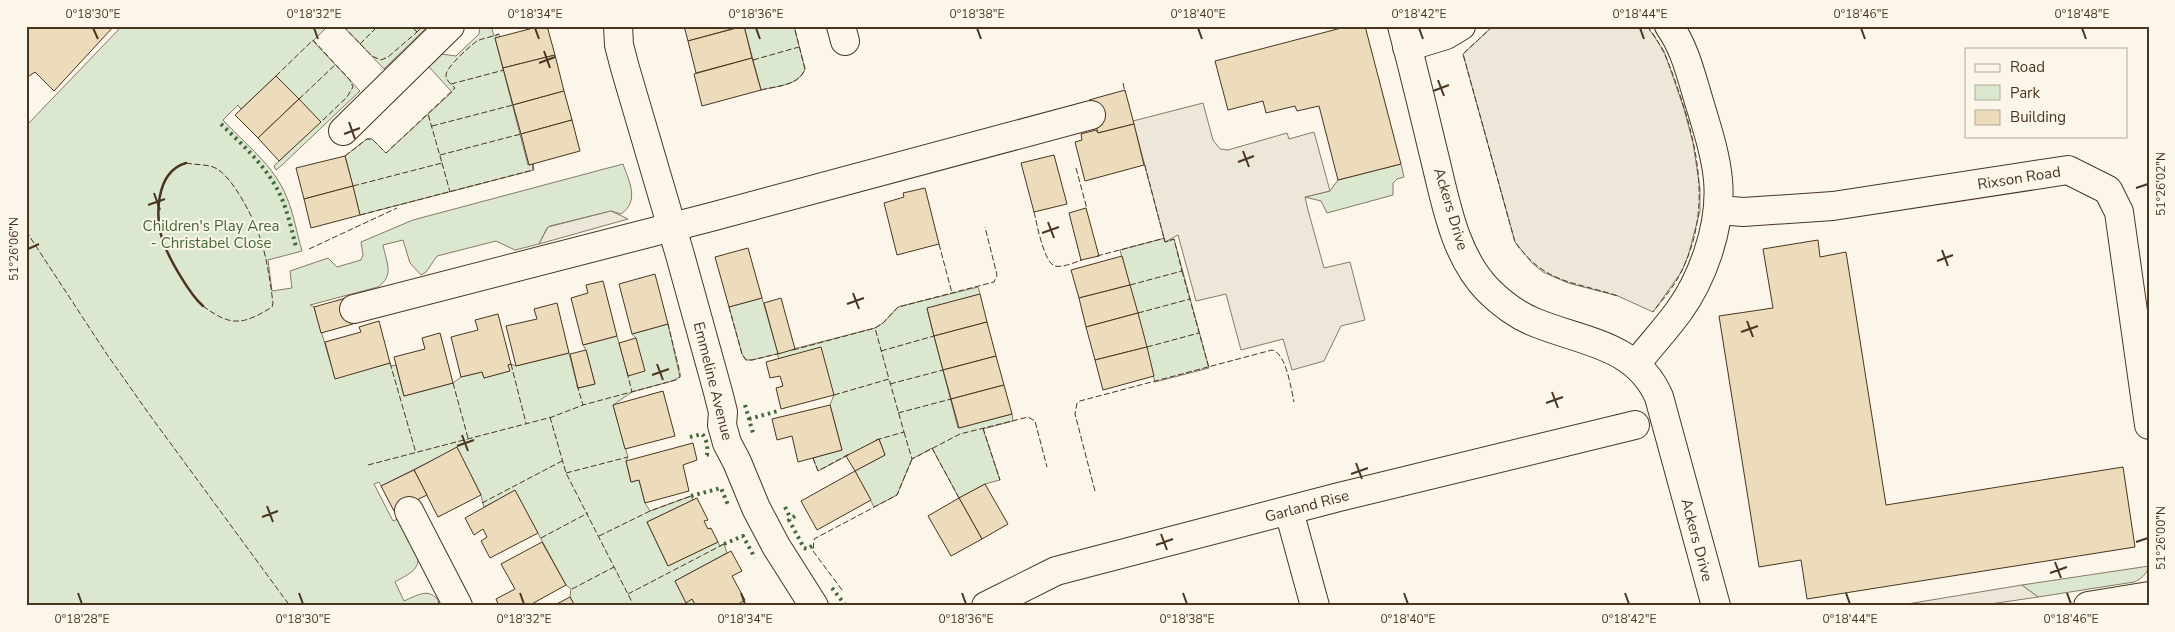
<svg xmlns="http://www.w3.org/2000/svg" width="2175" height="632" viewBox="0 0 2175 632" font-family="'Nunito Sans',sans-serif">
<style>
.green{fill:#dce7d0;stroke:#887966}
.parking{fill:#ede7d9;stroke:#887966}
.building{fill:#ecdcbc;stroke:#4a3520}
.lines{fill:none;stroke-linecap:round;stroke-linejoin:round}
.street-casing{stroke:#4a3520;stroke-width:30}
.street{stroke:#fbf6e9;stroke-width:28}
.hedge{stroke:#436837;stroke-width:4;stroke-dasharray:2.5 4;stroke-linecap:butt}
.fence{stroke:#4a3520;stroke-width:1;stroke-dasharray:6 2.5;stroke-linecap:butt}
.wall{stroke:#4a3520;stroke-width:2.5}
.ticks{fill:none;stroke:#4a3520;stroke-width:2}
.labels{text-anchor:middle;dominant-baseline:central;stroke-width:4;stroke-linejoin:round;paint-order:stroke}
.street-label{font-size:15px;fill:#4a3520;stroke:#fbf6e9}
.park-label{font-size:15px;fill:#436837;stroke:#fbf6e9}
.neatline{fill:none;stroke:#4a3520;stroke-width:2}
.ticks-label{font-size:12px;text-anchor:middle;fill:#4a3520}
</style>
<rect width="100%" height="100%" fill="#fbf6e9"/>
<g class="green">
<path d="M122,26H328L313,41L360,91L281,166L276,170L274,166L320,122L276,76L241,109L238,105L223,120C245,144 275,166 287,198C294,215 297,234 302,251L268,260L272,291L292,288L290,271L328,258L337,267L361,260L363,255L361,242L413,220L623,164C629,181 640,201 621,214L611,211L550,226L547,228L539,244L515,250L496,241L437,256L426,272L421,275L410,263L403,240L383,245C386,262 395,275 378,287L310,305L314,307L335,378L390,363L391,366L396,365L404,396L453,383L461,377L482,372L484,378L509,371L508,365L511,364L516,366L569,353L578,388L595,384L586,350L583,345L617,336L628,375L636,338L632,334L668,324L680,377L672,381L632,392L613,405L628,457L626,461L631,482L639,480L645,503L650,511L691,496L693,500L647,522L668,566L718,542L720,546L724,544L727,553L675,581L686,602L692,599L696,606H575L570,597L571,589L566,585L515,491L484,507L481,495L457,448L381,486L379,482L374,484L393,521L398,519L418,556C420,571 406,575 395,582L404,601C416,596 430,586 439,602L433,606H26V126Z"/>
<path d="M343,26H428L384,69Z"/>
<path d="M480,26H491L494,36L499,34L500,37L495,38L528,165L533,164L534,170L360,215L345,156L367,139H372L386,153L452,92L429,67V64L441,54L456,56L479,34Z"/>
<path d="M744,26H794L805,69C799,86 776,86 761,90Z"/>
<path d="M1401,164L1404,177L1397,179L1393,183V195L1327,213L1321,201L1305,197L1330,191L1338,180Z"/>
<path d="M1165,238L1166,242L1174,239L1209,368L1155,382L1120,250Z"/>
<path d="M978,287L980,294L927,309L958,428L1012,414L1013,421L983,429L1000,480L985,484L959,498L932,448L912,459L897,495L874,507L855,471L885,455L879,439L818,471L813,458L842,450L830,405L834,395L779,359L777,354L752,360H746L742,354L729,307L762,298L778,353L875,328L883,323L898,307Z"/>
<path d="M2149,566C2147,574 2141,579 2134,582L2038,597L2022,585Z"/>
</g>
<g class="parking">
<path d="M1493,26H1647L1664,51L1684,109L1693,143L1700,189V211L1688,256L1682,271L1653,312L1618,296L1568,283L1543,272L1532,263L1515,242L1463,54Z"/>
<path d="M1203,103L1213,140L1220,149L1228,150L1287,133L1289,139L1314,132L1330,191L1305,197L1308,210L1324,268L1350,262L1365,320L1341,326L1324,361L1292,370L1283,339L1241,350L1226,294L1196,301L1178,235L1165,242L1133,121Z"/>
<path d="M611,211L628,219L539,244L548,227Z"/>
<path d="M2022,585L2038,597L1977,606H1895Z"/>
</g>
<g class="building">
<path d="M26,26H114L54,91L35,72L26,78Z"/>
<path d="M411,26H423L417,32Z"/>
<path d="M541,26H547L555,55L503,68L495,38Z"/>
<path d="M684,26H743L688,41Z"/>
<path d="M744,26L752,58L696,73L688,41Z"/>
<path d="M1349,26H1365L1401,164L1338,180L1319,106L1297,111L1295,106L1266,113L1263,101L1228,110L1215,61Z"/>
<path d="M555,55L564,91L513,105L503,68Z"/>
<path d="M752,58L761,90L702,106L694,74Z"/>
<path d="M276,76L299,99L258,138L235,115Z"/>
<path d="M1125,90L1134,124L1098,133L1089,100Z"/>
<path d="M564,91L572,120L521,134L513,105Z"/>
<path d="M299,99L321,122L279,161L258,138Z"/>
<path d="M572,120L580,151L529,165L521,134Z"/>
<path d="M1134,124L1144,165L1085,181L1075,142L1082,140L1081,134L1096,130L1098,133Z"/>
<path d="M1054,155L1067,204L1034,212L1021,163Z"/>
<path d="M345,156L353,186L304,199L296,168Z"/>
<path d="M353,186L360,215L311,228L304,199Z"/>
<path d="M925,188L939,244L897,255L884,203L904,197L903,193Z"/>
<path d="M1086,208L1099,256L1081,260L1069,213Z"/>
<path d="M1818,240L1820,257L1846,252L1886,505L2123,467L2135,547L1807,599L1801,560L1759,567L1719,316L1773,308L1763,249Z"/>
<path d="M748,248L762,298L729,307L715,257Z"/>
<path d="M1122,256L1130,285L1079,298L1071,270Z"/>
<path d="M655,274L668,324L632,334L619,284Z"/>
<path d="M603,281L617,336L583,345L571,298L588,293L586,285Z"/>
<path d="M1130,285L1138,313L1086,327L1079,298Z"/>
<path d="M980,294L987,322L934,336L927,308Z"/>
<path d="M346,298L353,324L321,333L314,307Z"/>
<path d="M781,298L795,349L778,354L764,303Z"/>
<path d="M557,303L569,353L516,366L506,326L537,319L534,309Z"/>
<path d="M1138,313L1147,347L1095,360L1086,327Z"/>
<path d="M498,314L511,364L508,365L510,371L484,378L482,372L461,377L451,337L478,330L475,320Z"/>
<path d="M379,321L390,363L335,379L325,342L361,332L359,327Z"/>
<path d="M987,322L996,356L943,370L934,336Z"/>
<path d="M440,333L453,383L404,396L394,357L425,349L422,338Z"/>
<path d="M636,338L645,371L628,376L619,343Z"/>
<path d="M821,347L834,395L781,409L776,388L783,386L780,376L770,378L766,362Z"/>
<path d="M1147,347L1154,376L1103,390L1095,360Z"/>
<path d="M586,350L595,384L578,388L570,354Z"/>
<path d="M996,356L1004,385L951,399L943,370Z"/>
<path d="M1004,385L1012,414L959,428L951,399Z"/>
<path d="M663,391L675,436L625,449L613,405Z"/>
<path d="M830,405L842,450L798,462L792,436L777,440L772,419Z"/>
<path d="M879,439L885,455L855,471L846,456Z"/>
<path d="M693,443L697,460L683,465L689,491L645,503L639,480L631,482L626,461Z"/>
<path d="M457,447L481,495L438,517L414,470Z"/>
<path d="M414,470L427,495L394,511L381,486Z"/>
<path d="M855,471L871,500L817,530L801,501Z"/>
<path d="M985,484L1008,524L982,539L959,498Z"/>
<path d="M515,490L538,533L490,558L481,541L487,537L483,529L474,535L465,518Z"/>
<path d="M697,498L708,520L704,521L708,529L711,528L718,542L668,566L647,522Z"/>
<path d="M959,498L982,539L951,556L928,516Z"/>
<path d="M542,542L566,585L528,606H499L496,599L515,589L501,564Z"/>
<path d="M731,551L742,571L732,576L745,600L735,606H696L692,599L686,603L675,581Z"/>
<path d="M570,597L575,606H553Z"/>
</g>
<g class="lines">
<g class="street-casing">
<g id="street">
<path d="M618,26L619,45L625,68L680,255L718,392L723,412L722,425L727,443L737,462L756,508L776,546L814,606"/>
<path d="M841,26L845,41"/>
<path d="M1402,26C1413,68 1423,109 1433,151C1445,198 1453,254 1488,290C1501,303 1517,315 1534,322C1582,342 1636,344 1659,397L1716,606"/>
<path d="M1407,47L1446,35L1461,26"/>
<path d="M343,131L450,26"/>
<path d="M1719,210L1743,212L1833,206L2068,170L2108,190L2119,212L2149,425"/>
<path d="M354,309L711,217L1091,115"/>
<path d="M1636,364C1650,346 1666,329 1679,311C1692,293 1701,274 1708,253C1727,195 1718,164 1701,108C1692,80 1686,49 1669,26"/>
<path d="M409,511L458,606"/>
<path d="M1289,511L1315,606"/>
<path d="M986,606L1056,571L1339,497L1635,425"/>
<path d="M2088,606L2149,596"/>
</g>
</g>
<use href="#street" class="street"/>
<g class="hedge">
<path d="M221,124C247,149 275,174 286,210C290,222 293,235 296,247"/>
<path d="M745,405L753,433"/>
<path d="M749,419L778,411"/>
<path d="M690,437L702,434C707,439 708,448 707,455L704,456"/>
<path d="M691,496L721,488L728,505"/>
<path d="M785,507L791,519"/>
<path d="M795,516L789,520L804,548L807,549L812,546"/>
<path d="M724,544L743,536L755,558"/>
<path d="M832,588L846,606"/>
</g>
<g class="fence">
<path d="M343,26L372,56L381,60L388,57L417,32"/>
<path d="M1493,26L1463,54L1515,242C1545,284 1573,281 1618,296"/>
<path d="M1647,26C1665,48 1672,72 1681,98C1700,156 1710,215 1681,272C1674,287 1663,299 1653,312"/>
<path d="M360,44L378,26"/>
<path d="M753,60L799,47"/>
<path d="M276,76L313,40L350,80L353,87L347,97L321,122"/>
<path d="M1123,83L1125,92"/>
<path d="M451,84L504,70"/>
<path d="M761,90C776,86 799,86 805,69L794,26"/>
<path d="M299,99L336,64"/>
<path d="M432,126L513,105"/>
<path d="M440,155L521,134"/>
<path d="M345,156L367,139H372L386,153L455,88C452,85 447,82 446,76C445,68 470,46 477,41C483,38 492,37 499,34"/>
<path d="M186,163C195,165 205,164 213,167C222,170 232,183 237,191C262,230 267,257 273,303L272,307C243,325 231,327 203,306"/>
<path d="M442,163L450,192"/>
<path d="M1076,168L1087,209"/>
<path d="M353,186L442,163L428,114"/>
<path d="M1034,212C1037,224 1044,263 1055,266C1063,268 1075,262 1082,260"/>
<path d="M360,215L533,170V164"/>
<path d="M26,231L106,353L149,414L290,606"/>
<path d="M939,244L952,293"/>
<path d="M309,249L397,208"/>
<path d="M1097,256L1165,238"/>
<path d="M1182,271L1209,368"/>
<path d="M1130,285L1182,271L1174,239L1165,242L1144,162"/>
<path d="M729,307L742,354L746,360H752L781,353"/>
<path d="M1138,313L1190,299"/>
<path d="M1147,347L1199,333"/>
<path d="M793,350L875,328L883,323L898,307L994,282L997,275L985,227"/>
<path d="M881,351L934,336"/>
<path d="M390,363L416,453"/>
<path d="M511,364L526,423"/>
<path d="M627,372L632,392"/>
<path d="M453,383L468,438"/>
<path d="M890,384L943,370"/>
<path d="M577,385L583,405"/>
<path d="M834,395L889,379L875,328"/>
<path d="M898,413L951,399"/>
<path d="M550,417L566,473L634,606"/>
<path d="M983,428L1000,480"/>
<path d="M904,432L912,459L960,434L1028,417L1035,421L1047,467"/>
<path d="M876,440L904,432L889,379"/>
<path d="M932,448L959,498"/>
<path d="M813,458L818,471L849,454"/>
<path d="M368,465L552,417L583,405L676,380L680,377V373L668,324"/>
<path d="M566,473L628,457"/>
<path d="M1095,491L1075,414L1077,403L1080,401L1272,350C1286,353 1291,388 1294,402"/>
<path d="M482,503L562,461"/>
<path d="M599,536L650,511L691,496"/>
<path d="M541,538L588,513"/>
<path d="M572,589L614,567"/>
<path d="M842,590L813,551L814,539L897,495L912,459"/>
<path d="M628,594L724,544"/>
</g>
<path class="wall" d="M186,163C155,172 154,219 164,244C170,260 190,295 203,306"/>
</g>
<path class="ticks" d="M93,28L98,39M314,28L318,39M535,28L539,39M756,28L760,39M977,28L981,39M1198,28L1202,39M1419,28L1423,39M1640,28L1644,39M1861,28L1865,39M2082,28L2086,39M544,51L550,68M539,63L555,57M1438,80L1444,96M1433,91L1449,85M349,122L355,139M344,134L360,128M1243,151L1249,167M1238,162L1254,156M2136,188L2148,184M154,193L160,210M148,205L165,199M1048,222L1054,238M1042,233L1059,227M28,249L39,244M1942,250L1948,266M1937,261L1953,255M853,293L859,309M847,304L864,298M1747,321L1753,337M1741,332L1758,326M657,364L663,380M652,375L669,369M1552,392L1558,408M1546,403L1563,397M462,435L468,451M457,446L474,440M1356,463L1362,479M1351,474L1368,468M267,506L273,522M262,517L278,511M1161,534L1167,550M2136,542L2148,538M1156,545L1173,539M2055,562L2061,578M2050,573L2067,567M78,593L82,604M299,593L303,604M520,593L524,604M741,593L745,604M962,593L966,604M1183,593L1187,604M1404,593L1408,604M1625,593L1629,604M1846,593L1850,604M2067,593L2071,604"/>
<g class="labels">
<g class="street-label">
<text transform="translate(2019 178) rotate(-9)">Rixson Road</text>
<text transform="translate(1451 209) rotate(73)">Ackers Drive</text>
<text transform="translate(713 381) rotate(76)">Emmeline Avenue</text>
<text transform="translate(1307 506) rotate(-15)">Garland Rise</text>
<text transform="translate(1697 540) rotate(75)">Ackers Drive</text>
</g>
<g class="park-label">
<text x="211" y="226">Children's Play Area<tspan x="211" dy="17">- Christabel Close</tspan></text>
</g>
</g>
<rect width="2175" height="632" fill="none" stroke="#fbf6e9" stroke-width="55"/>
<rect x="1965" y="48" width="162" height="90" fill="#fbf6e9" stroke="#b4a999"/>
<rect x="1975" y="64" width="25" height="8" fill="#fbf6e9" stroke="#b4a999"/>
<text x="2010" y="72" font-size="15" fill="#4a3520">Road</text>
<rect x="1975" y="85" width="25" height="15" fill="#dce7d0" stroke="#b4a999"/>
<text x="2010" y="98" font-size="15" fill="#4a3520">Park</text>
<rect x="1975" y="110" width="25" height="15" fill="#ecdcbc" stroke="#b4a999"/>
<text x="2010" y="122" font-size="15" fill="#4a3520">Building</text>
<rect x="28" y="28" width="2120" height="576" class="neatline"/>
<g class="ticks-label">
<text x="93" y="18">0°18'30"E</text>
<text x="314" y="18">0°18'32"E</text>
<text x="535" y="18">0°18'34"E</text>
<text x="756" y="18">0°18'36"E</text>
<text x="977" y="18">0°18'38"E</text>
<text x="1198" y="18">0°18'40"E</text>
<text x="1419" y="18">0°18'42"E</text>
<text x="1640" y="18">0°18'44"E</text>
<text x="1861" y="18">0°18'46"E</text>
<text x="2082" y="18">0°18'48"E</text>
<text transform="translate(2161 184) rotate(-90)" y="4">51°26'02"N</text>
<text transform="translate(14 249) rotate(-90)" y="4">51°26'06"N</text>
<text transform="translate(2161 538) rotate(-90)" y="4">51°26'00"N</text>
<text x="82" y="623">0°18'28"E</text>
<text x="303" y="623">0°18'30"E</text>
<text x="524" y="623">0°18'32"E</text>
<text x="745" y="623">0°18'34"E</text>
<text x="966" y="623">0°18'36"E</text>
<text x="1187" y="623">0°18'38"E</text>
<text x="1408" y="623">0°18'40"E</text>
<text x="1629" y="623">0°18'42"E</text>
<text x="1850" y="623">0°18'44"E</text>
<text x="2071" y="623">0°18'46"E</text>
</g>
</svg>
